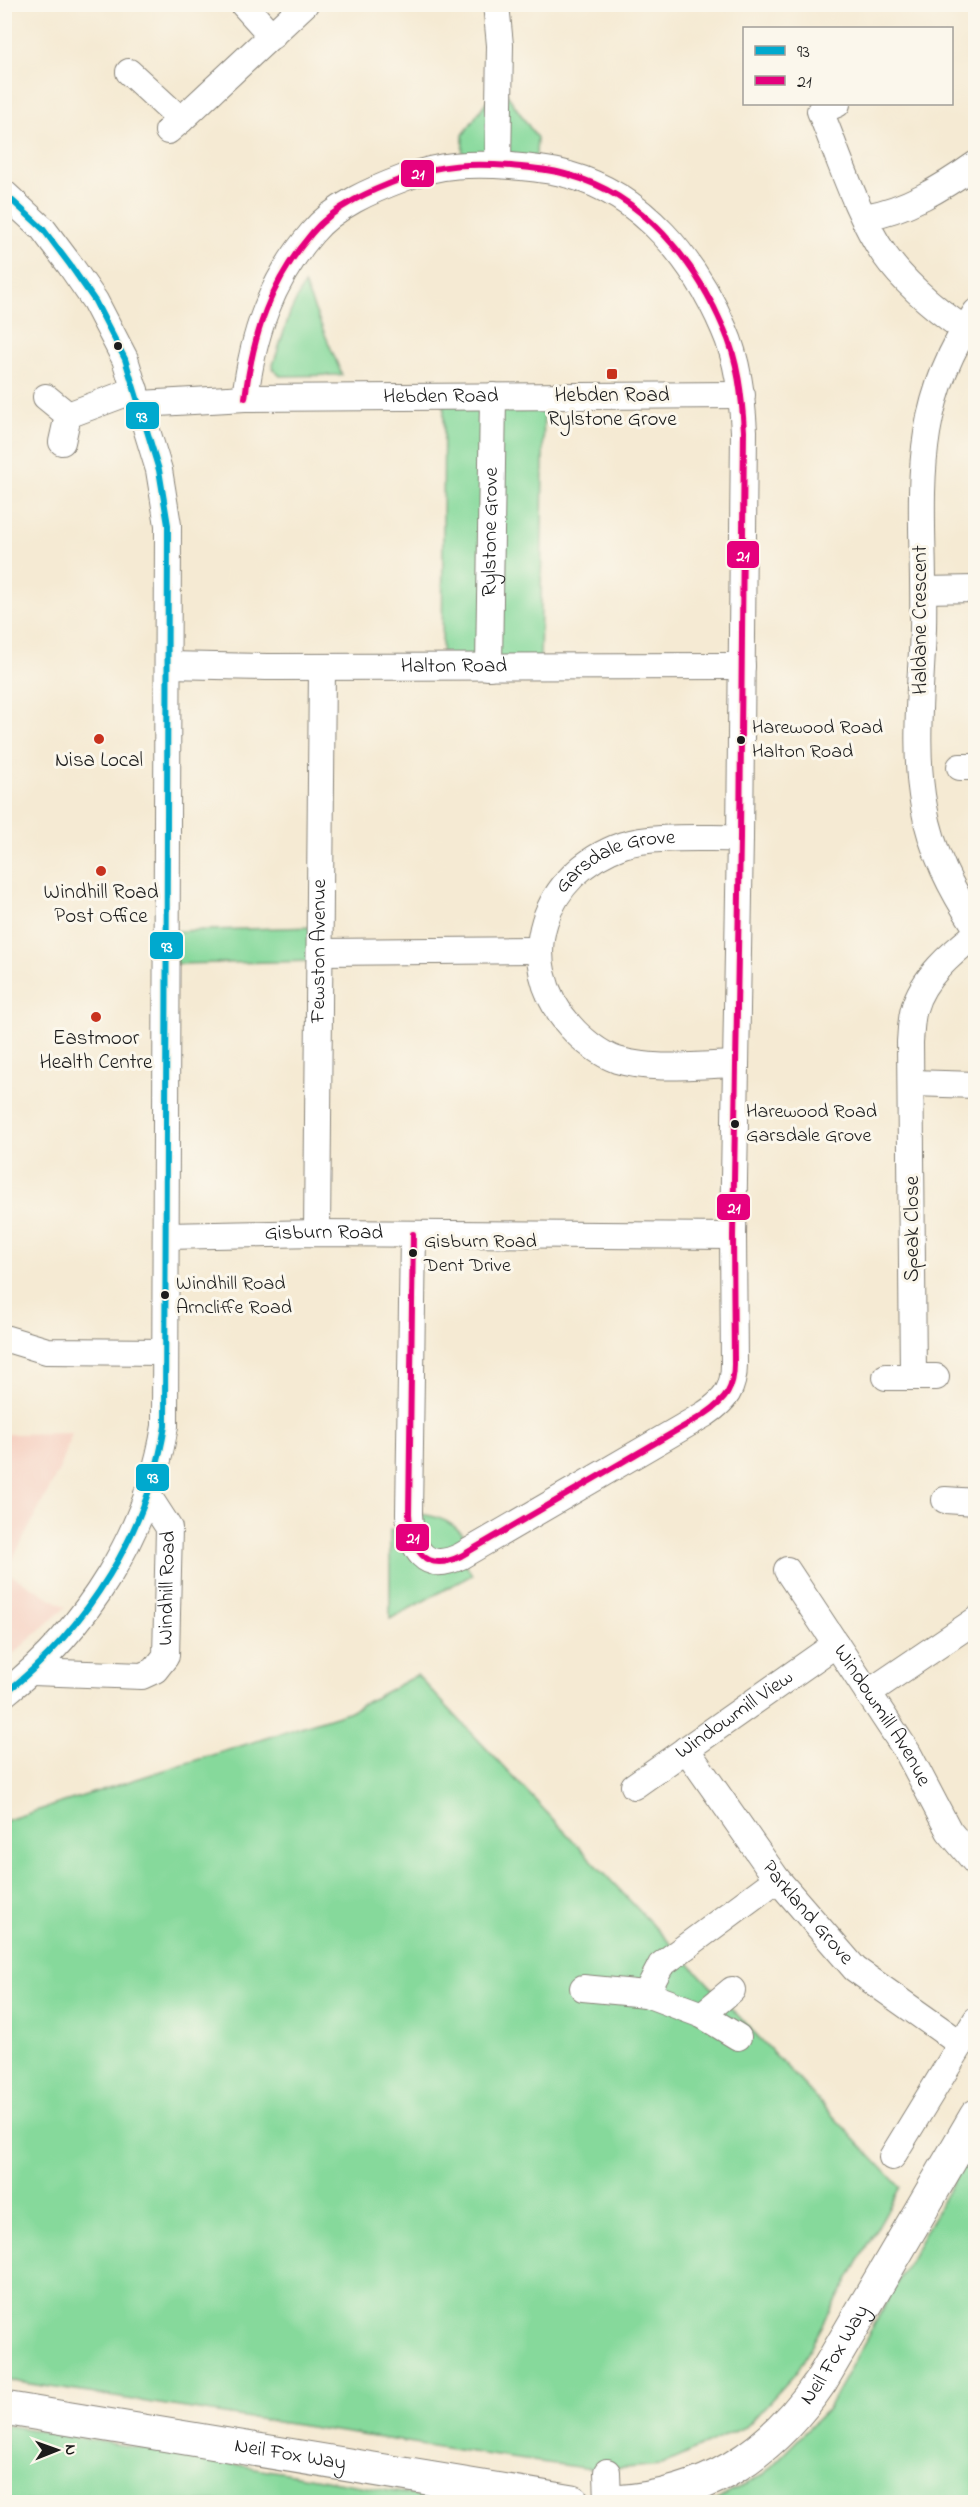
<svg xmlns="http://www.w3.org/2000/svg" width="980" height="2507" viewBox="0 0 980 2507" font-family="'Indie Flower',sans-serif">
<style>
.built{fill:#f6d2c3}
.green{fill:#86d99b;stroke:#517a5c;stroke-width:1.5}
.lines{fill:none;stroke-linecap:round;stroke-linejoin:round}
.minor-casing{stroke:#888378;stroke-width:28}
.major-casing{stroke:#888378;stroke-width:35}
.minor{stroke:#fff;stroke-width:26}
.major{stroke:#fff;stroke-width:33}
.bus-1-casing{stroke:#fbf7ec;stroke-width:10}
.bus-2-casing{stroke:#fbf7ec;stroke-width:10}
.bus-1{stroke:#00a9ce;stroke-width:6}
.bus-2{stroke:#e5007d;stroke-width:6}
.bus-dot{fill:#1c1c1c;stroke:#fbf7ec;stroke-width:2}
.poi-dot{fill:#c8321e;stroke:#fbf7ec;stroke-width:2}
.labels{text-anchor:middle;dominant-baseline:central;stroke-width:6;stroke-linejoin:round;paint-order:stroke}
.bus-label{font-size:20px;fill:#1c1c1c;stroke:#fbf7ec;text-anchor:start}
.poi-label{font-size:21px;fill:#1c1c1c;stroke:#fbf7ec}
.street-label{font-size:21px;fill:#1c1c1c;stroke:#fbf7ec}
.line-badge{stroke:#fbf7ec;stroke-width:2}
.badge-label{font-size:16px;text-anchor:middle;font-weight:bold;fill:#fff}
</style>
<rect width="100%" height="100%" fill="#fbf7ec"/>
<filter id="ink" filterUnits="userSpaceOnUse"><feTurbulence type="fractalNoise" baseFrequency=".0167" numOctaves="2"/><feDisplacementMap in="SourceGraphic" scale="12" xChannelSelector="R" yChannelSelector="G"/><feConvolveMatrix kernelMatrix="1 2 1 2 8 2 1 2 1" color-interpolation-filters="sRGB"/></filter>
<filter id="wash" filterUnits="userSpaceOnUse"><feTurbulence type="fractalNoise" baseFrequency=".008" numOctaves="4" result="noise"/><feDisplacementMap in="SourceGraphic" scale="24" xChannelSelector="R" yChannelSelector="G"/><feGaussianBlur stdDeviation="1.35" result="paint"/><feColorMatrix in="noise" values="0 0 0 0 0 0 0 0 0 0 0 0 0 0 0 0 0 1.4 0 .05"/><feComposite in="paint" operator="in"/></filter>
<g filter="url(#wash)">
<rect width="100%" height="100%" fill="#f5ead3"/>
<path class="built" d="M72,1433L59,1470L6,1572L66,1607L5,1661V1434Z"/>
<g class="green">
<path d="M499,83L537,138L535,169L462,165L463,135Z"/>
<path d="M304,284L342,375L280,376L272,368L290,313Z"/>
<path d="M544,396L540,667H442L444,397Z"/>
<path d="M316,927L317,961L175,964L174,931Z"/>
<path d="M409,1514C438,1513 458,1523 474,1549L462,1556L472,1575L390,1619V1530L410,1529Z"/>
<path d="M417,1675L900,2187L796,2373L747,2426L661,2465L600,2470L510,2458L5,2380L4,1821L348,1712Z"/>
<path d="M975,2142V2502H711L763,2475L827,2410Z"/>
<path d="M5,2425L442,2500L445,2502H5Z"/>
</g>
</g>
<g filter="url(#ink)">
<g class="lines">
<g class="minor-casing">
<g id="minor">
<path d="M243,4L272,36"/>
<path d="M496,4L500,45L498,165"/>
<path d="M129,72L181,120L168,131"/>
<path d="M837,104L820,111C838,154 857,215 884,254C905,284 934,308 964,329"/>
<path d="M181,120L305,4"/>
<path d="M4,193L43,229L70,265L95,301L125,359L159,470L168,525L165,1426C148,1531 88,1628 4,1694"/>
<path d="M865,217C906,210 942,188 976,164"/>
<path d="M976,312C903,418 926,510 923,629C921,687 913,750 924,807C932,852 951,889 976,927"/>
<path d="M46,397L68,415L62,442"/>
<path d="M245,398C253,335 270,282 312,233C334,206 372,190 404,178C439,164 473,163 511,166C530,168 550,169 569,175C643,195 695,261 724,329C738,360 742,397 744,431L740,838L733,1236L734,1364C734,1389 726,1400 705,1414L461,1556C424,1574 411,1549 409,1514L413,1234"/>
<path id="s1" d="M141,404L245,398L742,395"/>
<path d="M68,415L135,390"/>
<path d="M924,590L976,589"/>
<path id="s2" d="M168,665L267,667L742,666"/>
<path id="s3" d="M489,667L493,396"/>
<path d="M960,767H976"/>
<path d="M321,952L538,950"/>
<path id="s4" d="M735,1064C697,1065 654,1071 617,1060C600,1054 581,1039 570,1026C512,961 543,873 623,845C653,835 708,839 740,838"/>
<path d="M912,1083L976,1085"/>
<path id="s5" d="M317,1233L322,667"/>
<path id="s6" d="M166,1236L317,1233L733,1236"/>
<path d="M4,1338L47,1351L165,1352"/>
<path d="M913,1376L910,1042C911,1031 911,1019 914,1009C922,978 952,953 976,934"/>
<path d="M886,1377H936"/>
<path d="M945,1500L976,1502"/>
<path id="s7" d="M787,1570L908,1753L949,1831L976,1863"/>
<path id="s8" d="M32,1672L142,1676L155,1670L166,1656L169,1528L147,1494"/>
<path d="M868,1693L976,1620"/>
<path id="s9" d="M686,1749L777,1879L855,1969L961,2044"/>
<path id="s10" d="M634,1786L836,1644"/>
<path d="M583,1988L646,1994L702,2015L738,2037"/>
<path d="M646,1994L661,1965L777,1879"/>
<path d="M702,2015L732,1990"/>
<path d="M892,2157L976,2020"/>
<path d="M607,2472L608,2502"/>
</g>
</g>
<g class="major-casing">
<g id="major">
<path id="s11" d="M4,2408L573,2502"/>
<path id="s12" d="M615,2502C706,2496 770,2456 821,2381L976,2116"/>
</g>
</g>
<use href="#minor" class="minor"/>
<use href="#major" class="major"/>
<g class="bus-1-casing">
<path id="bus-1" d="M4,193L43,229L70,265L95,301L125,359L159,470L168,525L165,1426C148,1531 88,1628 4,1694"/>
</g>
<g class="bus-2-casing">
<path id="bus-2" d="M245,398C253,335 270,282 312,233C334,206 372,190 404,178C439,164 473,163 511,166C530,168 550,169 569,175C643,195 695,261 724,329C738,360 742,397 744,431L740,838L733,1236L734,1364C734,1389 726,1400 705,1414L461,1556C424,1574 411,1549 409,1514L413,1234"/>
</g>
<use href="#bus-1" class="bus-1"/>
<use href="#bus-2" class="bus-2"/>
</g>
</g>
<g class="bus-dot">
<circle cx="118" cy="346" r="5"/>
<circle cx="741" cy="740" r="5"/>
<circle cx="735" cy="1124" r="5"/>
<circle cx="413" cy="1253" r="5"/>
<circle cx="165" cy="1295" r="5"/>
</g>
<g class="poi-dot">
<rect x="606" y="368" width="12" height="12" rx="3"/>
<circle cx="99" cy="739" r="6"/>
<circle cx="101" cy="871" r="6"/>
<circle cx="96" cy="1017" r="6"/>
</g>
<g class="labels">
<g class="bus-label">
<text x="752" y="728">Harewood Road<tspan x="752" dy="24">Halton Road</tspan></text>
<text x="746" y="1112">Harewood Road<tspan x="746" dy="24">Garsdale Grove</tspan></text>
<text x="424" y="1242">Gisburn Road<tspan x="424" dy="24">Dent Drive</tspan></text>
<text x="176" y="1284">Windhill Road<tspan x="176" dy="24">Arncliffe Road</tspan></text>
</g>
<g class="poi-label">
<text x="612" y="396">Hebden Road<tspan x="612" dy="24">Rylstone Grove</tspan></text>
<text x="99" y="761">Nisa Local</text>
<text x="101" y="893">Windhill Road<tspan x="101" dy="24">Post Office</tspan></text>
<text x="96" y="1039">Eastmoor<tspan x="96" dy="24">Health Centre</tspan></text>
</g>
<g class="street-label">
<text stroke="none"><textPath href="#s1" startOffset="300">Hebden Road</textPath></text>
<text stroke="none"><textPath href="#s3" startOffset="135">Rylstone Grove</textPath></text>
<text transform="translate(921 620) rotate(-90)">Haldane Crescent</text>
<text stroke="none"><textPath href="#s2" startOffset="286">Halton Road</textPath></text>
<text stroke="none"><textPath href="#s4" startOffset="390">Garsdale Grove</textPath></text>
<text stroke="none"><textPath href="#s5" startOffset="282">Fewston Avenue</textPath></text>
<text transform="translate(913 1229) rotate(-90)">Speak Close</text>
<text stroke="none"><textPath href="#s6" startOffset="158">Gisburn Road</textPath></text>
<text stroke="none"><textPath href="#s8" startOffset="210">Windhill Road</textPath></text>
<text stroke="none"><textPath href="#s10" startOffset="123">Windowmill View</textPath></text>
<text stroke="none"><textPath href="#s7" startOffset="174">Windowmill Avenue</textPath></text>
<text stroke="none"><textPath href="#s9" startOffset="204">Parkland Grove</textPath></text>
<text stroke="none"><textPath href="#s12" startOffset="278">Neil Fox Way</textPath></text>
<text stroke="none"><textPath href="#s11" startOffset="290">Neil Fox Way</textPath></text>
</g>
</g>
<g class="line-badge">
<rect x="400" y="159" width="35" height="29" rx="6" fill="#e5007d"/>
<rect x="125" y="401" width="35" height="29" rx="6" fill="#00a9ce"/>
<rect x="726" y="540" width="34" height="29" rx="6" fill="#e5007d"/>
<rect x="149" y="931" width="35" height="29" rx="6" fill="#00a9ce"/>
<rect x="716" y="1193" width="35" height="28" rx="6" fill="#e5007d"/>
<rect x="135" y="1463" width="35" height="29" rx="6" fill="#00a9ce"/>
<rect x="395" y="1523" width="35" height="29" rx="6" fill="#e5007d"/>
</g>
<g class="badge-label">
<text x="418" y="179">21</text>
<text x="142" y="422">93</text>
<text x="743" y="561">21</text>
<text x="167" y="952">93</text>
<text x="734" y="1213">21</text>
<text x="153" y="1483">93</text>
<text x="413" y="1543">21</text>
</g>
<rect width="980" height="2507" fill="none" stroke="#fbf7ec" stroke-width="24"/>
<rect x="743" y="27" width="210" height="78" fill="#fbf7ec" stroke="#a29f99" stroke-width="1.5"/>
<rect x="755" y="46" width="30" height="9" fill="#00a9ce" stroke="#a29f99" stroke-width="1.5"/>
<text x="797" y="57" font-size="18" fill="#1c1c1c">93</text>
<rect x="755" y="76" width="30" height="9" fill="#e5007d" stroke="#a29f99" stroke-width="1.5"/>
<text x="797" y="87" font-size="18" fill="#1c1c1c">21</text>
<g transform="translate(57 2450) rotate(89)" stroke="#fbf7ec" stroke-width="4.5" paint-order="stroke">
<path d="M0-4.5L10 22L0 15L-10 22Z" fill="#1c1c1c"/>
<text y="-9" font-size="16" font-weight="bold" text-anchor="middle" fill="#1c1c1c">N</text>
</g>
</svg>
